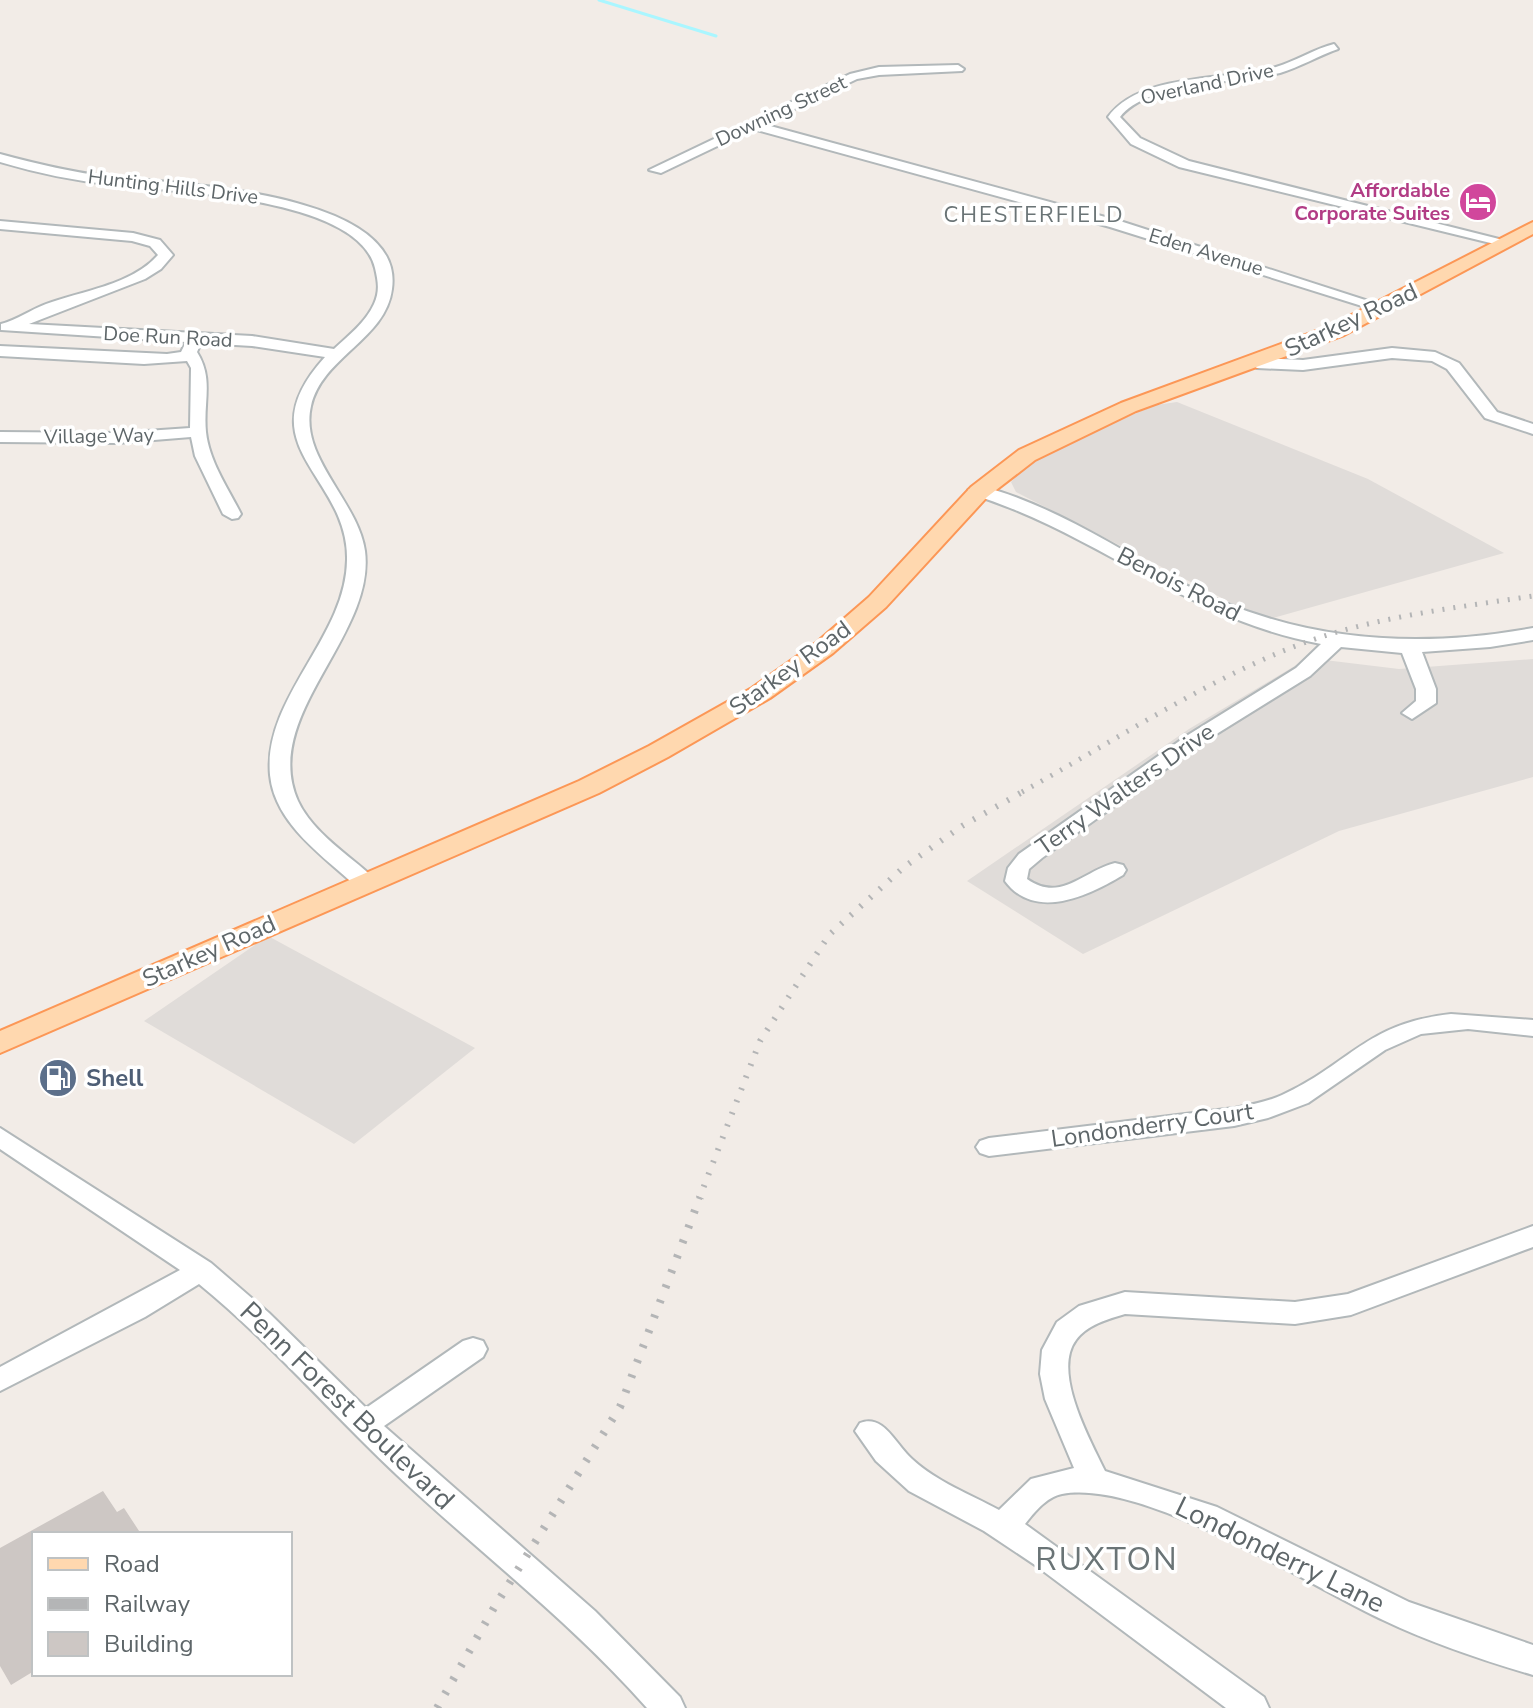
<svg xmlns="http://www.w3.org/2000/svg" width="1533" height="1708" viewBox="0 0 1533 1708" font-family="'Nunito Sans',sans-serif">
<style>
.industrial{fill:#e0dcd9}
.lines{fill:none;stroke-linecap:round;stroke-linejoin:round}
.stream{stroke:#aaf6ff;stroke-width:3}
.building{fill:#cdc7c4}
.minor-casing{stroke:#b2b8ba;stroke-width:4}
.major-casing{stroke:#fc9756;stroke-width:4}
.minor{fill:#fff;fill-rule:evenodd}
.major{fill:#ffd8af;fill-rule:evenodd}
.rail-far2{stroke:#b4b5b6;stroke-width:5;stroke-dasharray:2 9;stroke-linecap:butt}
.rail-far1{stroke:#b4b5b6;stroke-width:6;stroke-dasharray:2 11;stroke-linecap:butt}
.rail{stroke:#b4b5b6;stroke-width:8;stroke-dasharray:3 13;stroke-linecap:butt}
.labels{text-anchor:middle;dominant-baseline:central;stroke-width:7;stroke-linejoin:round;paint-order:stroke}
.far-street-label{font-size:20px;fill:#5e6669;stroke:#fff}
.far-hotel-label{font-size:20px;font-weight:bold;fill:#b23c85;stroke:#fff;text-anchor:end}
.far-neighbourhood-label{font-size:22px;letter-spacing:2px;fill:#6a7476;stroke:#fff}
.street-label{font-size:24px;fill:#5e6669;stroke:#fff}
.service-label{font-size:24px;font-weight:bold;fill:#4e5e75;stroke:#fff;text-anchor:start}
.near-street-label{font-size:28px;fill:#5e6669;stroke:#fff}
.near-neighbourhood-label{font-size:32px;letter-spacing:2px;fill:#6a7476;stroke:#fff}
</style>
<rect width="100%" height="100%" fill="#f2ece7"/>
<g class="industrial">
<path d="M1177,402L1368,479L1504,553L1273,618L1245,610L1016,492L1011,482L1026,466L1069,441L1156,405Z"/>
<path d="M1308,658L1399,669L1533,659V777L1339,831L1083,954L967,881L1189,729Z"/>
<path d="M268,936L475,1048L354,1144L144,1021Z"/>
</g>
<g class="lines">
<path class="stream" d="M599,0L716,36"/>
</g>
<path class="building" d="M103,1491L117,1512L124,1508L141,1534H34V1671L11,1685L0,1666V1548Z"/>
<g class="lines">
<g class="minor-casing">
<g id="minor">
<path d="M1334,44L1338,49C1318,56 1300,67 1280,73C1236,84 1150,80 1120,117L1140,138L1189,161L1507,241V247L1179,167L1131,144L1108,117C1141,72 1226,81 1276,67C1296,61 1314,49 1334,44Z"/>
<path d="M958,65L964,69L962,71L879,75L857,79L763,124L1120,221L1390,308L1378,311L1110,227L753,129L661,173L649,170L850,74L879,67Z"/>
<path d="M0,154C37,164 74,173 113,177C174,184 406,191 392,289C386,339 322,357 311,406C299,458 358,501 365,551C376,636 260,716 298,801C313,833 349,855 374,878L377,883L374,888H358C325,857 275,825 270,775C263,697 346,638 347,560C349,475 243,447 325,357L252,346L201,343L197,352C214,379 203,402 206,432C209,461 228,488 241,514L238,518L232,519L223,514L195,456L191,437L117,443L0,442V432L117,433L190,428L191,368L187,361L144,364L0,356V346L167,354L181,352L186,342L1,330V324C17,320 30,310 46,304C81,291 132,285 158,255L150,246L132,241L0,229V221L133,233L160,240L173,255L161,269L145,279L29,324L252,336L334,349C348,336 366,322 374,304C380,291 378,281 375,268C358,197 173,192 114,185C75,181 37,173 0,162Z"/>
<path d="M1392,348L1435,352L1459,363L1497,412L1533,424V434L1485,418L1447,369L1432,361L1392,358L1303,370L1257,368L1249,363L1257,358L1303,360Z"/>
<path d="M977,485C1049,503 1110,544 1174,579C1288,640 1407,651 1533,628V640L1490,647L1422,652L1436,689V703L1412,719L1402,713L1416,701V689L1402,653L1341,647L1310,676L1202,743L1042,858L1029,869L1027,879C1061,903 1083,871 1115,863L1123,865L1126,870L1123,875C1090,895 1035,922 1005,881L1008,868L1019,854L1188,735L1296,668L1321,644C1186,619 1097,533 971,494L968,490Z"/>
<path d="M1451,1014L1533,1020V1036L1468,1029L1421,1034L1385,1050L1308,1103L1268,1118L1234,1126L989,1156L980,1153L976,1147L980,1141L989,1138L1234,1108C1250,1105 1267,1102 1282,1095C1350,1064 1366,1023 1451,1014Z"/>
<path d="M0,1128L211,1263L269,1313L366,1408L463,1341L473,1338L483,1341L487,1349L483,1357L384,1426L595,1611L680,1697L685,1708H647C571,1622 480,1553 397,1475C330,1412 270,1342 199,1284L145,1317L0,1391V1367L180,1270L0,1149Z"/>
<path d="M1533,1226V1247L1351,1315L1295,1324L1125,1314C1108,1319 1087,1325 1076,1340C1052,1372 1090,1440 1105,1471L1217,1507L1409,1602L1533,1645V1675C1482,1660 1431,1643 1383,1620C1306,1584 1144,1479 1062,1494C1046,1497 1034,1513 1025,1524L1264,1697L1269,1708H1226L1035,1565L984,1531L909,1491L876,1461L855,1431L860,1423C884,1414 895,1444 912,1459C937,1482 970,1494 999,1510L1031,1479L1074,1468L1045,1399L1040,1374L1042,1350L1057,1322L1079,1306L1125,1292L1295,1302L1348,1294Z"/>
</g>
</g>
<g class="major-casing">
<path id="major" d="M1533,222V234L1344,335L1136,411L1035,460L987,497L886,607L833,653L770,698L668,757L599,793L0,1053V1031L579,781L649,746L752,688L816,643L869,597L971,487L1019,450L1121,403L1330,326Z"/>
</g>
<use href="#minor" class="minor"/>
<use href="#major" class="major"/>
<path class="rail-far2" d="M1022,792C1113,742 1221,670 1318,638C1388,615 1461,607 1533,596"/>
<path class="rail-far1" d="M699,1199L760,1041L829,935L904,867L962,826L1026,790"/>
<path class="rail" d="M437,1708L495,1606L620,1407L700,1197"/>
</g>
<defs>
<g id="hotel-disc" transform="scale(2)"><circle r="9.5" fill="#d1479c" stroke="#fff"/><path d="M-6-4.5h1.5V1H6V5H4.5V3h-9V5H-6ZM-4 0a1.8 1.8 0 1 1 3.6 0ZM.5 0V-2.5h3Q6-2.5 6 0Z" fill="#fff"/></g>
<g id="fuel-disc" transform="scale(2)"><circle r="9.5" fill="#5c6f8a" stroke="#fff"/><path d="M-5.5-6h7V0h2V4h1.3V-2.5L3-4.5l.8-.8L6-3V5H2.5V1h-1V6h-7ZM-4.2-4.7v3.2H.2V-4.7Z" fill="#fff"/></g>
</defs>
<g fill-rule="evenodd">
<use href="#hotel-disc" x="1478" y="202"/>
<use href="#fuel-disc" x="58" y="1078"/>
</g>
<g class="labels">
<g class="far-street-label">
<text transform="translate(1207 84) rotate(-12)">Overland Drive</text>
<text transform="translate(781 111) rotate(-25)">Downing Street</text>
<text transform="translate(173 187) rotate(7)">Hunting Hills Drive</text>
<text transform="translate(1206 252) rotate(17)">Eden Avenue</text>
<text transform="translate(168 337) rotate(3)">Doe Run Road</text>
<text transform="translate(99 436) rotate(-1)">Village Way</text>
</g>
<g class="far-hotel-label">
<text x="1450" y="190">Affordable<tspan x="1450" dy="23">Corporate Suites</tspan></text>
</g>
<g class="far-neighbourhood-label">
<text x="1034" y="215">CHESTERFIELD</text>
</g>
<g class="street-label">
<text transform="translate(1351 320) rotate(-25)">Starkey Road</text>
<text transform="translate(1179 584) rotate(27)">Benois Road</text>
<text transform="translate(790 668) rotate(-36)">Starkey Road</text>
<text transform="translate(1125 789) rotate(-35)">Terry Walters Drive</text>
<text transform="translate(209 951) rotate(-24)">Starkey Road</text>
<text transform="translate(1152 1125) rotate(-8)">Londonderry Court</text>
</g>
<g class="service-label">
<text x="86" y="1078">Shell</text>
</g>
<g class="near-street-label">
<text transform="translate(347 1406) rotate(44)">Penn Forest Boulevard</text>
<text transform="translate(1280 1555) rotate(26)">Londonderry Lane</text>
</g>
<g class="near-neighbourhood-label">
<text x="1107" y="1559">RUXTON</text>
</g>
</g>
<rect x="32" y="1532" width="260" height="144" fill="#ffffff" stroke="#bfc2c3" stroke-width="2"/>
<rect x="48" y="1558" width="40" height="12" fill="#ffd8af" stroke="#bfc2c3" stroke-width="2"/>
<text x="104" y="1572" font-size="24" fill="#5e6669">Road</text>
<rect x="48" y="1598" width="40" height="12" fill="#b4b5b6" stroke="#bfc2c3" stroke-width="2"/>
<text x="104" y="1612" font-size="24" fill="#5e6669">Railway</text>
<rect x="48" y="1632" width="40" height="24" fill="#cdc7c4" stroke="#bfc2c3" stroke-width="2"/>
<text x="104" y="1652" font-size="24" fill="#5e6669">Building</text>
</svg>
